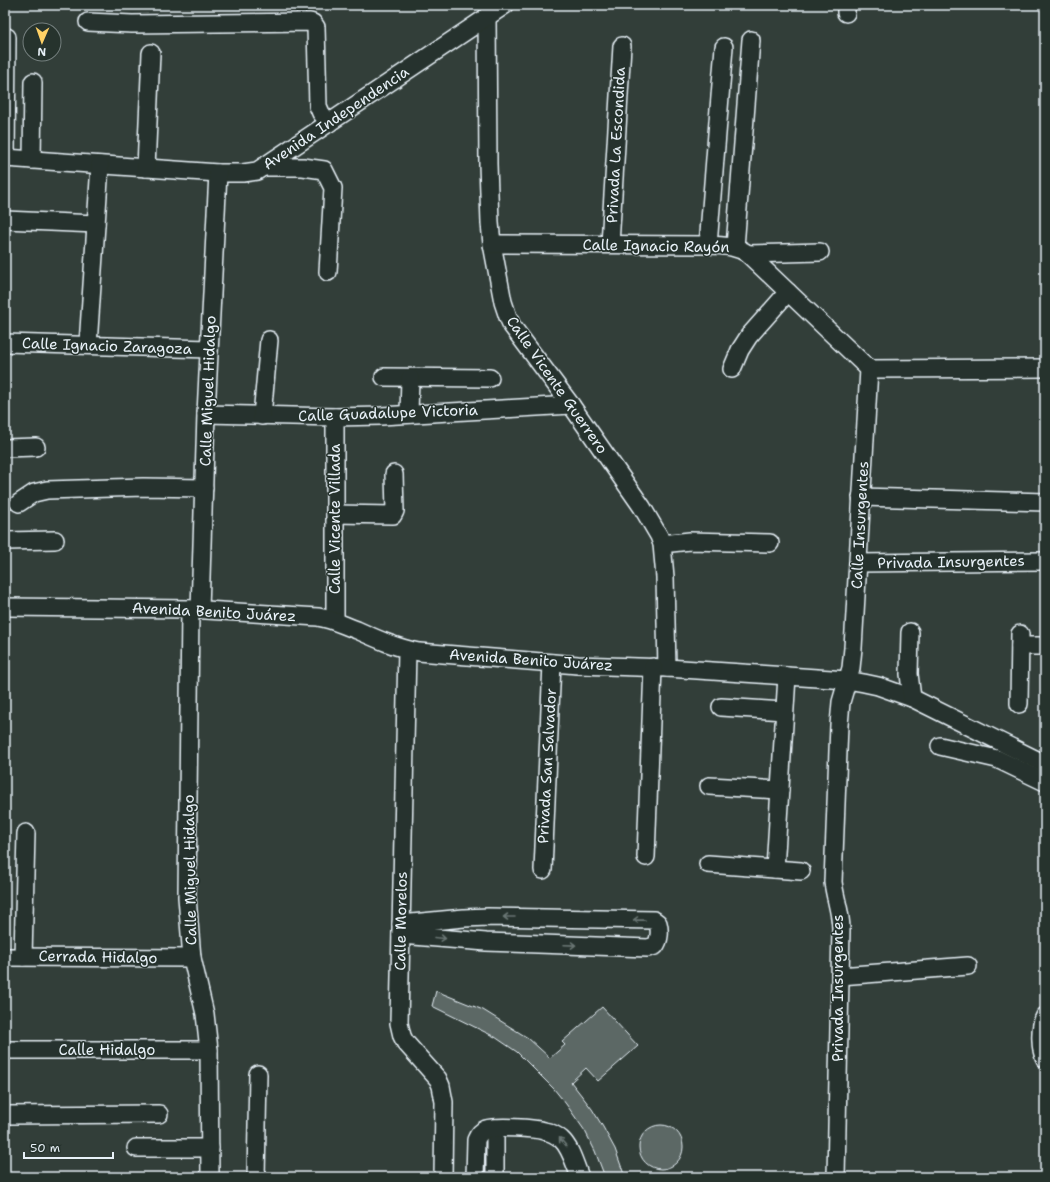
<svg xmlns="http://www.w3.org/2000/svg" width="1050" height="1182" viewBox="0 0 1050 1182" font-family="'Shantell Sans',sans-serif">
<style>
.building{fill:#5c6865;stroke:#e8f1f8}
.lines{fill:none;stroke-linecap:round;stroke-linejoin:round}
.minor-casing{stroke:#e8f1f8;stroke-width:20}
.minor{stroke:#26332d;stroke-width:17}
.oneway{stroke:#6a7674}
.labels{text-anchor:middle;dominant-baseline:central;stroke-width:3;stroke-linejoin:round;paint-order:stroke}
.street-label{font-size:15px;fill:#e8f1f8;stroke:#26332d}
</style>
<rect width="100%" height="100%" fill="#323e39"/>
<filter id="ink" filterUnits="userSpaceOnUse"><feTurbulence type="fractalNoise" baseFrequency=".025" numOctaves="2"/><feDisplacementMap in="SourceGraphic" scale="8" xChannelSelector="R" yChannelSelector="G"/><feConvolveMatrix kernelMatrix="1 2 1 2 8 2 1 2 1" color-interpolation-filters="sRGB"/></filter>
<g filter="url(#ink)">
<g class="building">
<path d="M436,991L483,1010L528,1038L550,1058L565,1045L562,1042L602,1007L638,1046L598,1081L586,1068L571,1082L592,1109L603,1127L615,1149L625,1177H605L595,1151L585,1131L566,1104L554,1089L517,1052L495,1037L432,1006Z"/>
<circle cx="661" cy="1147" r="22"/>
</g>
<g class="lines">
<g class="minor-casing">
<g id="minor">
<path d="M846,13V5"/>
<path d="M487,16L488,164L490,223L492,244L503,302L508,317L512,326L571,405L642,507L659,536L662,544L665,577L667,668"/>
<path d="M88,22L132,24L310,22L313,23L316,27L318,106L321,113L329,123"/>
<path d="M5,158L218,173H243L257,171L505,5"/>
<path d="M6,158L7,37"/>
<path d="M32,160L33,82"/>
<path d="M264,167H303L324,170L333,188L328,272"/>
<path d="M146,168L151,53"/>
<path d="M5,220L96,224"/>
<path d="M492,244L708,245C722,246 736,245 748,254L869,369"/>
<path d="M610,244L622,46"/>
<path d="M708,245L724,47"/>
<path d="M735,247L751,40"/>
<path d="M748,254L820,252"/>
<path d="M5,343L209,349"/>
<path d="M88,345L100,165"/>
<path d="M732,369L740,350L749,336L788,292"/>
<path d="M869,369L1045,368"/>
<path d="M384,377L490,378"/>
<path d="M206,414L335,417L381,416L571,405"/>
<path d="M409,414L410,378"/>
<path d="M262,416L269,340"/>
<path d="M335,417V621"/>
<path d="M5,448L36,447"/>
<path d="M861,497L1045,502"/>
<path d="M19,503L34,493L47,490L143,487L204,488"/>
<path d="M335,514L393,515L395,511L394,474"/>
<path d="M5,541L55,540"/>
<path d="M662,544L690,541L770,543"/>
<path d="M858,563L1045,561"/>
<path d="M5,607L190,609L318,617C332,619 343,625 357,630C377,639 397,648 419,652L578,665L667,668L847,680L864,683L878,686L912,698L1045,764"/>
<path d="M190,609L187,897L192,958L205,1014L209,1050L210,1177"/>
<path d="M200,610L206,414L218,173"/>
<path d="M910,632L909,674L912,698"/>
<path d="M1020,646H1045"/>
<path d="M407,650L399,1023L402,1036L405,1042L438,1079L441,1086L444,1102L443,1177"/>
<path d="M1019,704L1020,634"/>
<path d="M721,707L784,711"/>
<path d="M940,746L997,759L1045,782"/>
<path d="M709,786L780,790"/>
<path d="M646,857L653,667"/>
<path d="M708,864L801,871"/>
<path d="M775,869L787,676"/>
<path d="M543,870L552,663"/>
<path d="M401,935L486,942L648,948L655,946C660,940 660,930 658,923L654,920L488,917L464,918L401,924"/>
<path d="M5,957L192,958"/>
<path d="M23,957L26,833"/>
<path d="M840,976L968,966"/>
<path d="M1045,1016C1039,1026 1040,1050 1045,1059"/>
<path d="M5,1050H209"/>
<path d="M5,1115L159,1114"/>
<path d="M495,1128V1177"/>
<path d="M136,1148H210"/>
<path d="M256,1177L258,1074"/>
<path d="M475,1177L476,1140C478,1135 481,1131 486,1129C495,1126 535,1128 544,1131C550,1132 556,1135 561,1139C571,1148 575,1165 580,1177"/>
<path d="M836,1177L841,929C841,913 835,898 833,882L839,725L841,702L851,668L853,648L869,369"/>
</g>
</g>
<use href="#minor" class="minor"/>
</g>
<defs><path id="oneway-shaft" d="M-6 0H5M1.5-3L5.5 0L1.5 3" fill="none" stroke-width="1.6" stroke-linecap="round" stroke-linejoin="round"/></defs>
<g class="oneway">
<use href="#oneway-shaft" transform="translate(509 917) rotate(-180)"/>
<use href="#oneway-shaft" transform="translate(639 920) rotate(-179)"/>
<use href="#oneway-shaft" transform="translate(440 938) rotate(5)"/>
<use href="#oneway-shaft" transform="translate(570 945) rotate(2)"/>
<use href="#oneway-shaft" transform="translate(563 1142) rotate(-130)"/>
</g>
</g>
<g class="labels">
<g class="street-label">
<text transform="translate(336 118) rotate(-34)">Avenida Independencia</text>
<text transform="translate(616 145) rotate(-87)">Privada La Escondida</text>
<text transform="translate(656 246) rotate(1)">Calle Ignacio Rayón</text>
<text transform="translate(107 346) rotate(2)">Calle Ignacio Zaragoza</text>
<text transform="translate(557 385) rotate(55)">Calle Vicente Guerrero</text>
<text transform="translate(208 391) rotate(-88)">Calle Miguel Hidalgo</text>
<text transform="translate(388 413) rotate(-2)">Calle Guadalupe Victoria</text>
<text transform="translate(335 519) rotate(-90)">Calle Vicente Villada</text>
<text transform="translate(860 525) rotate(-87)">Calle Insurgentes</text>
<text transform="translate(951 562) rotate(-1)">Privada Insurgentes</text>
<text transform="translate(214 612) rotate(3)">Avenida Benito Juárez</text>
<text transform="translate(531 660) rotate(4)">Avenida Benito Juárez</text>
<text transform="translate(547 766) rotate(-87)">Privada San Salvador</text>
<text transform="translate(190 870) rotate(-91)">Calle Miguel Hidalgo</text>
<text transform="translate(401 921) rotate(-89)">Calle Morelos</text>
<text transform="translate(98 957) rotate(1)">Cerrada Hidalgo</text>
<text transform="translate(838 988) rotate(-90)">Privada Insurgentes</text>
<text x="107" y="1050">Calle Hidalgo</text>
</g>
</g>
<rect width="1050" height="1182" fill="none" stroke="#26332d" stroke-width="20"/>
<rect x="10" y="10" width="1030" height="1162" fill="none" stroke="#e8f1f8" stroke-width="1.5" filter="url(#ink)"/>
<g transform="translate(42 42) rotate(182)"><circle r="19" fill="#26332d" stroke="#747f7e"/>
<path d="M0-3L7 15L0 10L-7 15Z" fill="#ffd166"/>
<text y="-6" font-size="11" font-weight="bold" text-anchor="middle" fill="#e8f1f8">N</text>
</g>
<path d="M24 1152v6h89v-6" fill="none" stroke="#e8f1f8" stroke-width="2"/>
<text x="30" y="1152" font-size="12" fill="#e8f1f8" stroke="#26332d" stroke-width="3" paint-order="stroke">50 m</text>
</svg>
